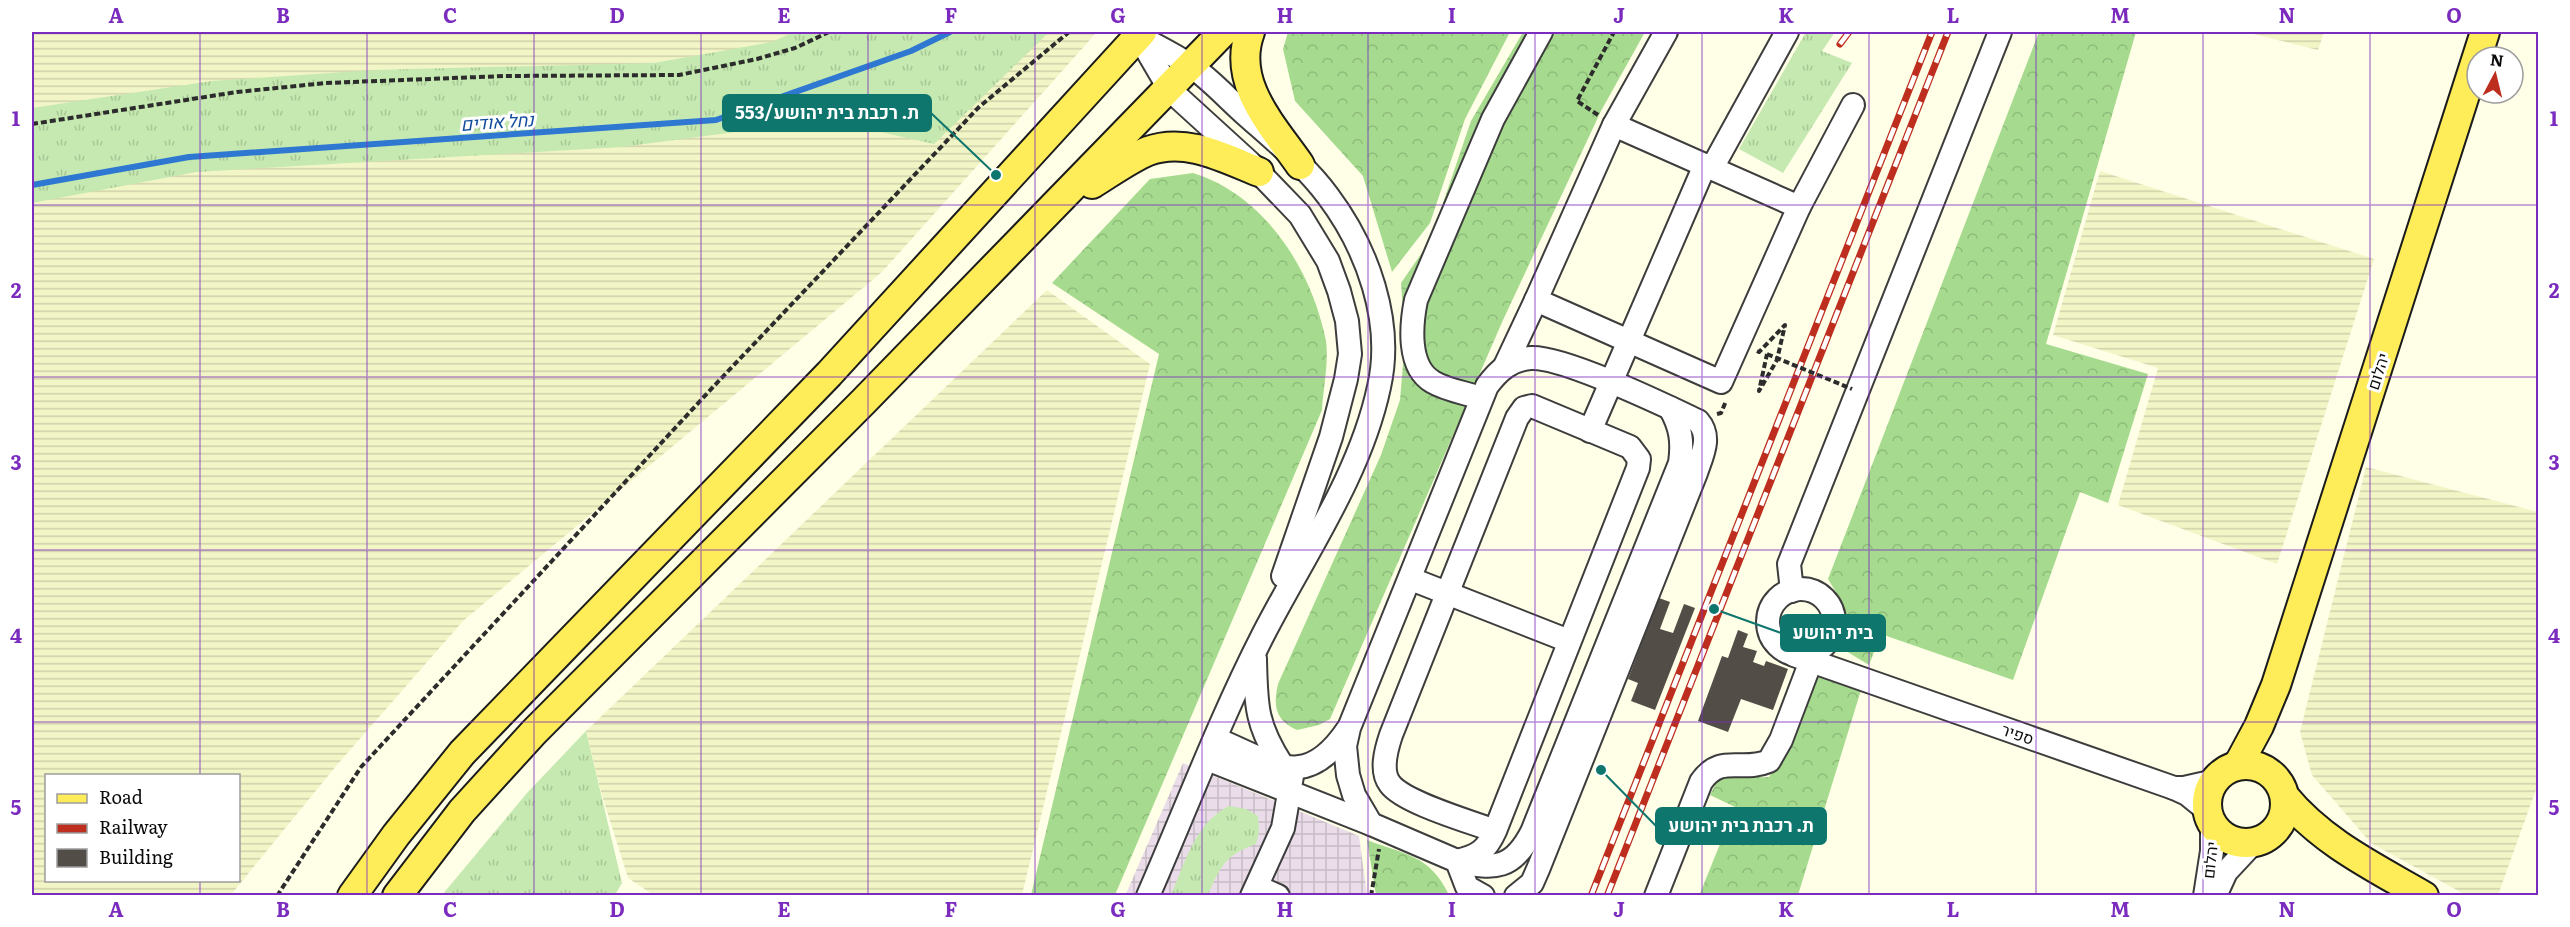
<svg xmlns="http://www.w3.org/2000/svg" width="2570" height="927" viewBox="0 0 2570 927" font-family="Literata,Heebo,serif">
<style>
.industrial{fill:url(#industrial-grid)}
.farmland{fill:url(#farmland-rules);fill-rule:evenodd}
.grass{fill:url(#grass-tufts)}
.forest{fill:url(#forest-crowns)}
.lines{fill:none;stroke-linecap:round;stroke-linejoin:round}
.stream{stroke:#2e78d1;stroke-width:6}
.building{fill:#524d46}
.minor-casing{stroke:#3d3d3d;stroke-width:26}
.major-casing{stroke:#1b1b1b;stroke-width:32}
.path{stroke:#2c2c2c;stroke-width:4;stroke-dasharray:6 3;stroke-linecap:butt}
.minor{stroke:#fff;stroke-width:22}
.major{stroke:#feed58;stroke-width:28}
.rail-casing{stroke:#bd2e1f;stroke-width:7}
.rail{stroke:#fff;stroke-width:4.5;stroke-dasharray:14;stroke-linecap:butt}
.path-bridge{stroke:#2c2c2c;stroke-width:4;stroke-dasharray:6 3;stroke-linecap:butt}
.grid{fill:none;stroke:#7b2cbf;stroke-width:1.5;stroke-opacity:0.55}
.labels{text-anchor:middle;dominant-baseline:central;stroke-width:6;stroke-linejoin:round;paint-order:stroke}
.street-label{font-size:16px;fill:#0a0a0a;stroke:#fff}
.water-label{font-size:18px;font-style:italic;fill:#114c9d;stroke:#fff}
.leader{fill:none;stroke:#0f766e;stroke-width:2}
.callout-dot{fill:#0f766e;stroke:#fff;stroke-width:2}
.callout{fill:#0f766e;stroke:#0f766e;stroke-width:2}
.callout-label{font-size:18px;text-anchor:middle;font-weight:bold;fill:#fff}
.neatline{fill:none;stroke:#7b2cbf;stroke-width:2}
.grid-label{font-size:20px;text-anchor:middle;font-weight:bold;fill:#7b2cbf}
</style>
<defs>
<pattern id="industrial-grid" width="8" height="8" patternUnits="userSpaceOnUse" patternTransform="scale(1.5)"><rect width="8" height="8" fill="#eadde9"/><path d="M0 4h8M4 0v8" fill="none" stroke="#c7bcc6"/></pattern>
<pattern id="farmland-rules" width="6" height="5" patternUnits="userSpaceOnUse" patternTransform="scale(1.5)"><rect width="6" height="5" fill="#f2f5c6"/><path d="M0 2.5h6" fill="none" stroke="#ced1a9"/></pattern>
<pattern id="grass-tufts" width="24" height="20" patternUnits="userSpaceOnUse" patternTransform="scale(1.5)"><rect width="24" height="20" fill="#c5e9b0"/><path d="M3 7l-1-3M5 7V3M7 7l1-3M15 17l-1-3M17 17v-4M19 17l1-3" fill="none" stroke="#a8c696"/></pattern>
<pattern id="forest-crowns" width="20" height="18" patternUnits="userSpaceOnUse" patternTransform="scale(1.5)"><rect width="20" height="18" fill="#a6db8f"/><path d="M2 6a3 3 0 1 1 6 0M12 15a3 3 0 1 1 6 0" fill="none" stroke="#8ebb7a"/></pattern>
</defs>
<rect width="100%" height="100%" fill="#fffee6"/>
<path class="industrial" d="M1183,763L1359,836L1367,895L1125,896Z"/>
<g class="farmland">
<path d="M32,32H1097L882,272L464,620L336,766L230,896L32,895ZM46,776H238V880H46Z"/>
<path d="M2246,32H2324L2318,50Z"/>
<path d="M2100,171L2374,259L2277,564L2118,505L2158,368L2053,335Z"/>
<path d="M1047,290L1150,364L1022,895L655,896L628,878L601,792L586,731Z"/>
<path d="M2366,467L2538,512V784L2498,895H2466L2371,843L2312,775L2300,732Z"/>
</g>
<g class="grass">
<path d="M794,32H1049L934,144L850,125L804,123L621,147L196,172L32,203V108L212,81L374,70L654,63L772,42Z"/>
<path d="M1806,32H1835L1822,51L1852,63L1783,173L1739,149Z"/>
<path d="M586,731L622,883L615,895H442L527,793Z"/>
<path d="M1229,806L1246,809L1258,816L1259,832L1256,844C1225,855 1220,867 1208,895H1171C1185,863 1195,823 1229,806Z"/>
</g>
<g class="forest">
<path d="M1288,32H1510L1465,119L1430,223L1392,272L1363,176L1295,101L1283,49Z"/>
<path d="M1523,32H1645L1601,111L1503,320L1330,719L1319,725L1297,730C1275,720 1273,706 1278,684L1381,455L1400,400L1405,341L1401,283L1430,241L1471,121Z"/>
<path d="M2039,32H2136L2046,344L2148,374L2108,503L2080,492L2013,680L1881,634L1869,665L1846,651L1842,602L1828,579Z"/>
<path d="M1193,173C1265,195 1312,270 1326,341C1329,362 1323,389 1322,410L1115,895H1031L1159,354L1052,283L1150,179Z"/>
<path d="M1815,671L1861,690L1798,895L1699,896L1735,807L1710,795L1719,777C1733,774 1752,778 1769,777L1784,751Z"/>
<path d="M1367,840C1406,855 1430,855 1449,895H1376Z"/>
</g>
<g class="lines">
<path class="stream" d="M32,185L189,157L716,120L911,51L950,32"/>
</g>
<g class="building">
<path d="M1659,598L1670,602L1660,629L1673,633L1684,604L1695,608L1655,710L1631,701L1638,683L1628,679Z"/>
<path d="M1738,630L1748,634L1743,647L1757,651L1753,662L1764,666L1766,661L1788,669L1773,710L1741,699L1728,732L1698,721L1722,656L1728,658Z"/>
</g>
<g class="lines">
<g class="minor-casing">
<g id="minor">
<path d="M1138,36C1156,46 1175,55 1191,66C1210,79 1227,98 1245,114C1273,139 1305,165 1328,196C1367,248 1394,321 1379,387C1360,476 1304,555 1263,635C1220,719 1186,809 1148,896"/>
<path d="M1139,37L1170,90L1249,162L1300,215L1328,261L1339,291L1347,321L1350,354L1346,379L1331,437L1283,576"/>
<path d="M1614,125L1799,207L1721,382L1536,300Z"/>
<path d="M1614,125L1666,32"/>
<path d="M1712,168L1787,32"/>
<path d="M1799,207L1853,105"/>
<path d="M1505,366L1536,300"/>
<path d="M1481,398C1466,393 1446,390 1433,382C1407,367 1411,325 1416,300L1493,119L1541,32"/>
<path d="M1590,431L1705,165"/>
<path d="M1411,579L1569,641"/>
<circle cx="1801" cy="622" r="33"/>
<path d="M1792,591L1789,564L2000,32"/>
<path d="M1794,655L2174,788L2187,794L2208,811"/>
<path d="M1255,659C1256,706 1256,725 1282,765"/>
<path d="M1216,739C1274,763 1305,793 1348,729"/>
<path d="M1207,759L1371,824"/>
<path d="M2174,788H2184L2215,781"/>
<path d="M1457,861C1478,856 1486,851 1495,831L1638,468L1639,459L1630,447L1532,406L1524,408L1517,418L1391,735C1386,750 1380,771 1390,784C1404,803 1472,822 1495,831"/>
<path d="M1458,861C1495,870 1513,869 1532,832L1680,463C1683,442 1681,427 1670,408"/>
<path d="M1257,887L1278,896"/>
<path d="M1252,896L1283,828L1292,776"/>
<path d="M1483,896L1467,887L1457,861L1371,824L1354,795L1348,775L1345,746L1349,728L1487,386C1498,371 1511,359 1531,358C1563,356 1664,405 1698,421C1712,437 1702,455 1696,473L1539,867L1532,883L1516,896"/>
<path d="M1656,896L1701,782C1721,753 1741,773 1769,761L1781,740L1814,653"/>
<path d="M2205,896L2212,851V824"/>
<path d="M2215,896L2226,872L2254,842"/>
</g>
</g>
<g class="major-casing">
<g id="major">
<path d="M1250,32C1231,83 1273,126 1300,165"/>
<path d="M1092,184C1110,173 1129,159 1148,151C1186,137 1224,158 1259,172"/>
<path d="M2238,765L2259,726L2276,685L2485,32"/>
<circle cx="2246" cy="804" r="39"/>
<path d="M2285,797C2322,842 2374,867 2424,896"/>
<path d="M352,896L396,835L462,753L829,374L1142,32"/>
<path d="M397,896L462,811L534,732L864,401L1223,32"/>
</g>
</g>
<g class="path">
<path d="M1598,115L1577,101L1614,32"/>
<path d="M32,124L237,92L326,83L505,76L679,75L757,59L795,48L829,32"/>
<path d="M1757,351L1759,352L1785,325L1777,360L1759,391L1767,354"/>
<path d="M1717,414L1721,413L1726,401"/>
<path d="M277,896L361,767L714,386L979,107L1069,32"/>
<path d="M1371,896L1379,849"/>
</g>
<use href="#minor" class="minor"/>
<use href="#major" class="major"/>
<g class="rail-casing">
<g id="rail">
<path d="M1840,44L1849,32"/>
<path d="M1591,896L1932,32"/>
<path d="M1607,896L1948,32"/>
</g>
</g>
<use href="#rail" class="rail"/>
<path class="path-bridge" d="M1767,354L1852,389"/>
</g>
<path class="grid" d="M200,32V776M367,32V896M534,32V896M701,32V896M868,32V896M1035,32V896M1202,32V896M1368,32V896M1535,32V896M1702,32V896M1869,32V896M2036,32V896M2203,32V896M2370,32V896M32,205H2538M32,377H2538M32,550H2538M32,722H2538M200,880V896"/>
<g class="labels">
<g class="street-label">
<text transform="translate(2377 371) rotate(-72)">יהלום</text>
<text transform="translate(2018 733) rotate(19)">ספיר</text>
<text transform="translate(2209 860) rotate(-84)">יהלום</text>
</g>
<g class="water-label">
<text transform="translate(497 121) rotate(-4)">נחל אודים</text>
</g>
</g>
<path class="leader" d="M996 175L931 113M1714 609L1781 633M1601 770L1656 826"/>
<g class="callout-dot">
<circle cx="996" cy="175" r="6"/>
<circle cx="1714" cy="609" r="6"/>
<circle cx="1601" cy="770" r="6"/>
</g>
<g class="callout">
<rect x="723" y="95" width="208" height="36" rx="6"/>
<rect x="1781" y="615" width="104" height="36" rx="6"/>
<rect x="1656" y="808" width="170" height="36" rx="6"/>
</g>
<g class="callout-label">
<text x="827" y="119">ת. רכבת בית יהושע/553</text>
<text x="1833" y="639">בית יהושע</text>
<text x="1741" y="832">ת. רכבת בית יהושע</text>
</g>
<rect width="2570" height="927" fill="none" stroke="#ffffff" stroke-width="66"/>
<rect x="45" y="774" width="195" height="108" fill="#ffffff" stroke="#9d9d9d" stroke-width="1.5"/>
<rect x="57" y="794" width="30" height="9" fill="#feed58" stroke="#9d9d9d" stroke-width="1.5"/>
<text x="99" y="804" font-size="18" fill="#0a0a0a">Road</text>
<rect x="57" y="824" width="30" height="9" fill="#bd2e1f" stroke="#9d9d9d" stroke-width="1.5"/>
<text x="99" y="834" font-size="18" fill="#0a0a0a">Railway</text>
<rect x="57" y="849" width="30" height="18" fill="#524d46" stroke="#9d9d9d" stroke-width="1.5"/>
<text x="99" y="864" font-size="18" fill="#0a0a0a">Building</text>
<g transform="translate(2495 75) rotate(7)"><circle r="28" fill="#ffffff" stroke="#9d9d9d" stroke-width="1.5"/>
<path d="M0-4.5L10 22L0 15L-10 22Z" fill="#bd2e1f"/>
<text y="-9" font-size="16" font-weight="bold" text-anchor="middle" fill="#0a0a0a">N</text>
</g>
<rect x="33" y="33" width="2504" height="861" class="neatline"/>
<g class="grid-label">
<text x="116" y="23">A</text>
<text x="283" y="23">B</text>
<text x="450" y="23">C</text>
<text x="617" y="23">D</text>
<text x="784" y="23">E</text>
<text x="951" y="23">F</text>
<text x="1118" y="23">G</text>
<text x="1285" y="23">H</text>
<text x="1452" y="23">I</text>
<text x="1619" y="23">J</text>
<text x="1786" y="23">K</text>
<text x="1953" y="23">L</text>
<text x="2120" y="23">M</text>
<text x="2287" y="23">N</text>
<text x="2454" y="23">O</text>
<text x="16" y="126">1</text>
<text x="2554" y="126">1</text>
<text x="16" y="298">2</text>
<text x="2554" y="298">2</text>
<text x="16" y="470">3</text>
<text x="2554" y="470">3</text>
<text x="16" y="643">4</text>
<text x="2554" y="643">4</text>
<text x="16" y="815">5</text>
<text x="2554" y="815">5</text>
<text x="116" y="917">A</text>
<text x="283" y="917">B</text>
<text x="450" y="917">C</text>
<text x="617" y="917">D</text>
<text x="784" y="917">E</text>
<text x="951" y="917">F</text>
<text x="1118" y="917">G</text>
<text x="1285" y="917">H</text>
<text x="1452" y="917">I</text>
<text x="1619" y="917">J</text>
<text x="1786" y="917">K</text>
<text x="1953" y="917">L</text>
<text x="2120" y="917">M</text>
<text x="2287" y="917">N</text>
<text x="2454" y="917">O</text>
</g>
</svg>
